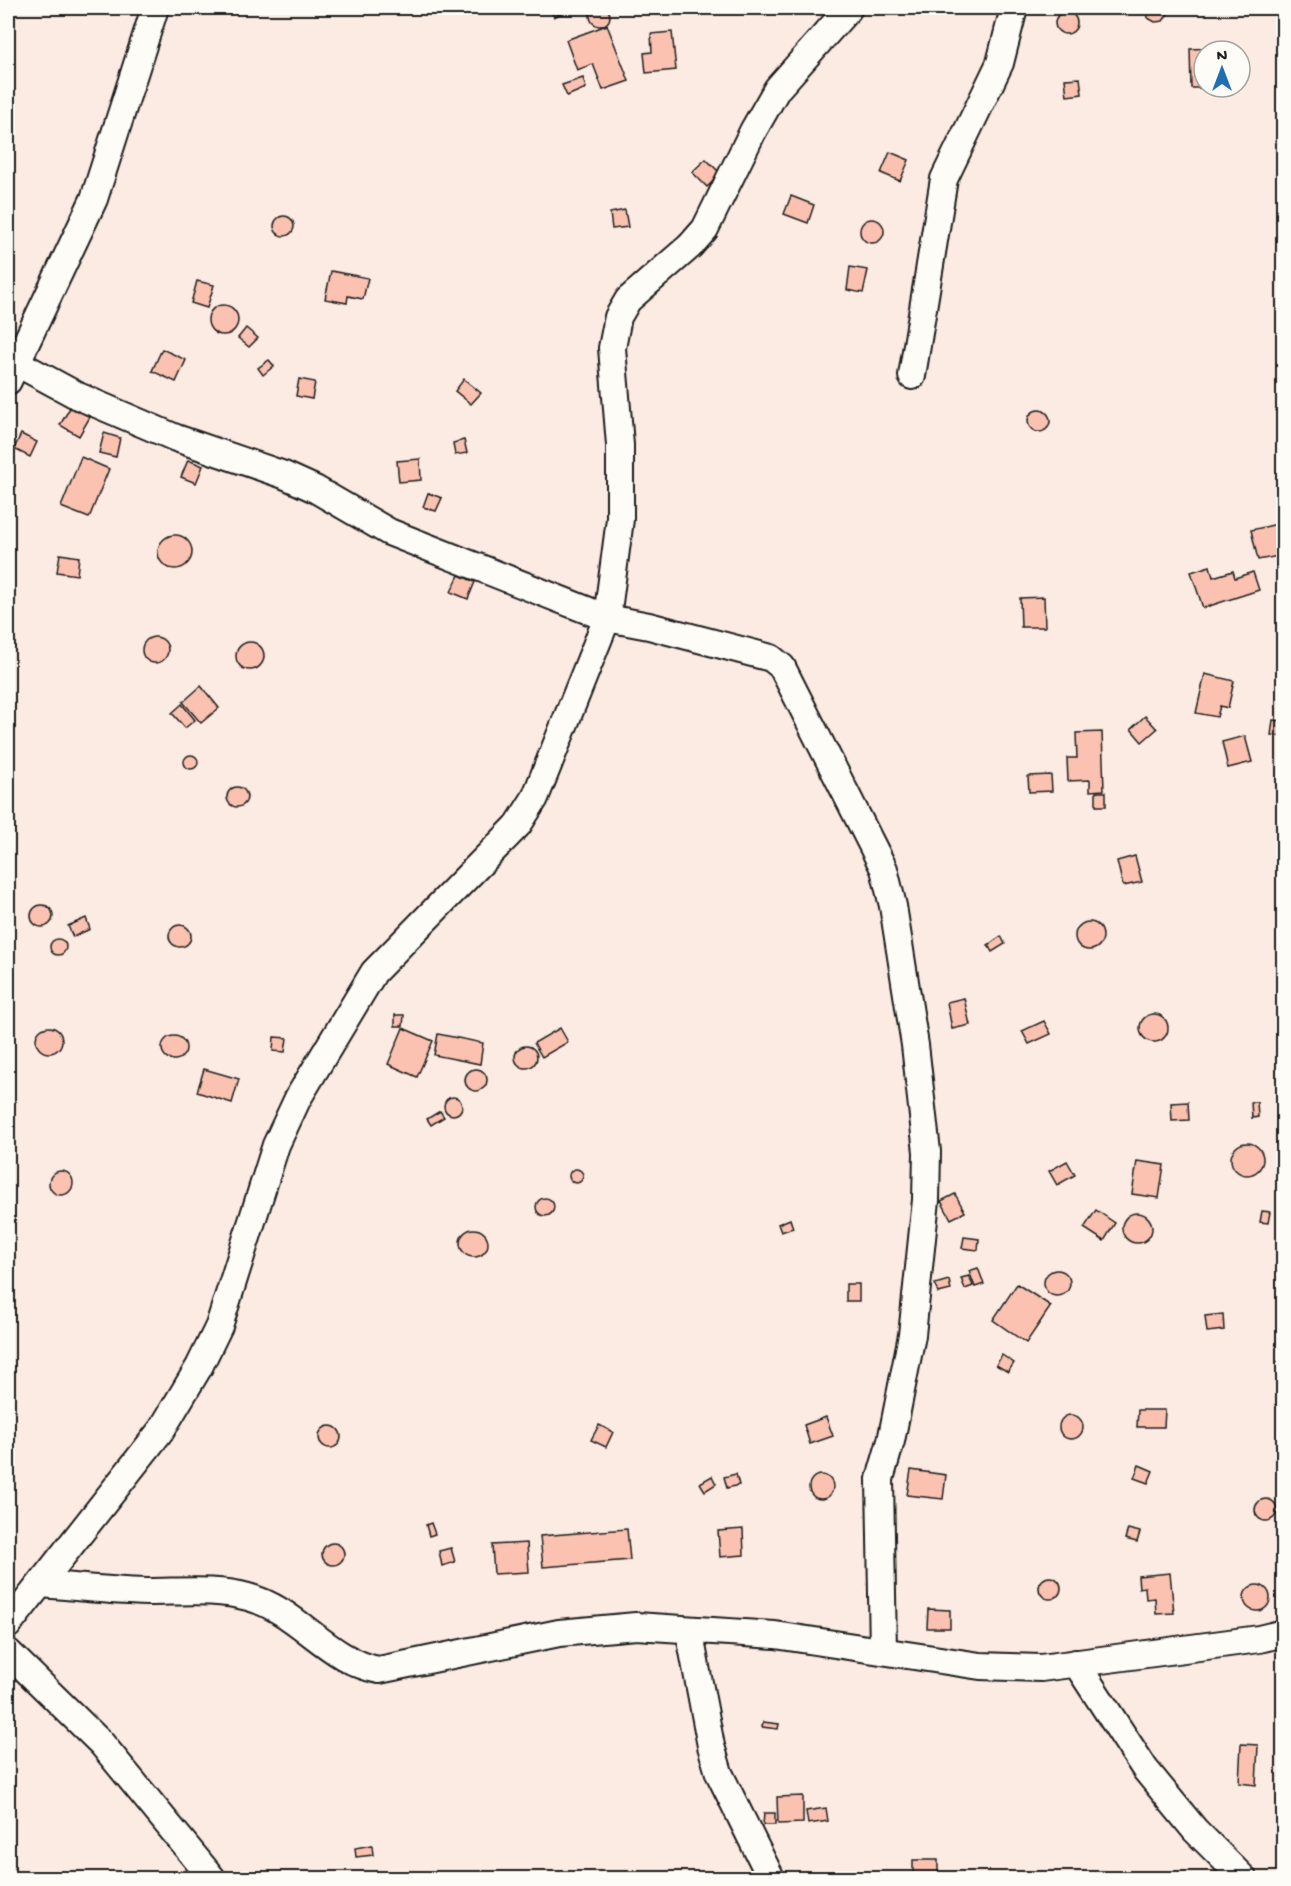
<svg xmlns="http://www.w3.org/2000/svg" width="1291" height="1886" viewBox="0 0 1291 1886" font-family="'Gochi Hand',sans-serif">
<style>
.building{fill:#fbc2b1;stroke:#1c1c1c;stroke-width:1.5}
.lines{fill:none;stroke-linecap:round;stroke-linejoin:round}
.street-casing{stroke:#1c1c1c;stroke-width:30}
.street{stroke:#fdfcf7;stroke-width:26}
</style>
<rect width="100%" height="100%" fill="#fcebe2"/>
<filter id="ink" filterUnits="userSpaceOnUse"><feTurbulence type="fractalNoise" baseFrequency=".0167" numOctaves="2"/><feDisplacementMap in="SourceGraphic" scale="12" xChannelSelector="R" yChannelSelector="G"/><feConvolveMatrix kernelMatrix="1 2 1 2 8 2 1 2 1" color-interpolation-filters="sRGB"/></filter>
<g filter="url(#ink)">
<g class="building">
<circle cx="600" cy="16" r="10"/>
<path d="M553,8H564L566,11L554,17L550,9Z"/>
<path d="M1146,8H1170V11L1163,21L1155,22L1148,18Z"/>
<circle cx="1066" cy="23" r="11"/>
<path d="M607,25L629,81L603,90L593,64L577,70L566,40Z"/>
<path d="M672,32L676,70L646,73L644,53L652,52L651,34Z"/>
<path d="M1213,48V51H1204V87L1213,88H1191L1190,49Z"/>
<path d="M583,78L586,88L567,96L562,85Z"/>
<path d="M1080,78L1082,94L1067,96L1065,79Z"/>
<path d="M890,152L909,160L900,181L881,173Z"/>
<path d="M706,159L721,174L707,187L692,172Z"/>
<path d="M791,196L814,205L808,223L784,214Z"/>
<path d="M625,210L628,227L612,229L610,213Z"/>
<circle cx="284" cy="226" r="10"/>
<circle cx="872" cy="231" r="12"/>
<path d="M850,267L868,270L863,293L847,290Z"/>
<path d="M331,271L368,278L363,299L348,296L347,303L325,299Z"/>
<path d="M197,281L214,285L207,308L191,303Z"/>
<circle cx="223" cy="320" r="15"/>
<path d="M246,328L258,338L249,347L238,338Z"/>
<path d="M162,349L186,360L176,382L152,371Z"/>
<path d="M269,360L274,366L263,375L258,368Z"/>
<path d="M299,379L315,382L312,399L296,396Z"/>
<path d="M464,379L481,393L471,404L455,391Z"/>
<path d="M71,406L90,417L79,436L60,425Z"/>
<circle cx="1039" cy="421" r="11"/>
<path d="M104,433L120,438L116,457L99,453Z"/>
<path d="M21,434L37,442L30,457L14,449Z"/>
<path d="M464,440L467,453L455,455L453,443Z"/>
<path d="M81,457L109,469L89,518L61,507Z"/>
<path d="M420,459L421,480L399,482L397,461Z"/>
<path d="M188,460L203,466L196,483L181,477Z"/>
<path d="M428,493L442,498L436,511L423,507Z"/>
<path d="M1282,523L1284,555L1258,560L1251,530Z"/>
<circle cx="175" cy="552" r="17"/>
<path d="M60,554L79,557L77,575L57,572Z"/>
<path d="M1210,566L1213,577L1233,571L1235,578L1253,572L1259,590L1203,608L1191,572Z"/>
<path d="M459,575L475,582L468,599L451,592Z"/>
<path d="M1044,597L1045,627H1021L1020,598Z"/>
<circle cx="155" cy="650" r="13"/>
<circle cx="250" cy="656" r="14"/>
<path d="M1205,674L1234,681L1228,708L1220,706L1217,717L1196,713Z"/>
<path d="M201,686L219,708L201,723L183,702Z"/>
<path d="M182,704L195,720L185,728L172,713Z"/>
<path d="M1145,716L1157,729L1142,742L1131,729Z"/>
<path d="M1273,720L1284,721V736L1271,735Z"/>
<path d="M1102,732L1104,790L1090,791V780L1068,781L1067,758H1077L1076,733Z"/>
<path d="M1245,736L1252,762L1228,768L1222,742Z"/>
<circle cx="191" cy="762" r="7"/>
<path d="M1051,775L1052,791L1029,792L1028,776Z"/>
<circle cx="237" cy="797" r="10"/>
<rect x="1096" y="792" width="10" height="14"/>
<path d="M1135,856L1142,882L1123,886L1117,861Z"/>
<circle cx="42" cy="916" r="11"/>
<path d="M86,918L90,929L73,937L68,926Z"/>
<circle cx="1089" cy="936" r="14"/>
<circle cx="180" cy="936" r="11"/>
<path d="M1001,936L1005,944L992,952L988,945Z"/>
<circle cx="58" cy="947" r="8"/>
<path d="M964,998L970,1025L952,1029L947,1002Z"/>
<circle cx="1154" cy="1028" r="14"/>
<path d="M395,1015H404L403,1026H395Z"/>
<path d="M1044,1021L1051,1034L1029,1044L1022,1031Z"/>
<circle cx="49" cy="1040" r="13"/>
<path d="M403,1028L433,1041L417,1077L388,1064Z"/>
<path d="M560,1028L568,1042L542,1057L534,1043Z"/>
<path d="M438,1034L483,1043L480,1064L434,1055Z"/>
<circle cx="174" cy="1048" r="12"/>
<path d="M274,1037L287,1038L285,1052L273,1051Z"/>
<circle cx="526" cy="1057" r="11"/>
<circle cx="476" cy="1080" r="11"/>
<path d="M204,1069L239,1079L232,1103L197,1092Z"/>
<circle cx="453" cy="1106" r="9"/>
<path d="M1188,1102L1189,1120L1172,1121L1171,1103Z"/>
<path d="M1251,1102H1257L1258,1117L1252,1118Z"/>
<path d="M440,1111L444,1117L431,1125L427,1119Z"/>
<circle cx="1247" cy="1159" r="16"/>
<path d="M1067,1161L1075,1175L1057,1185L1049,1171Z"/>
<path d="M1137,1161L1164,1165L1159,1198L1132,1194Z"/>
<circle cx="576" cy="1176" r="7"/>
<circle cx="61" cy="1183" r="12"/>
<path d="M955,1194L965,1212L951,1219L941,1201Z"/>
<circle cx="545" cy="1207" r="9"/>
<path d="M1096,1210L1115,1223L1104,1241L1084,1228Z"/>
<path d="M1262,1211L1270,1212L1268,1223L1260,1222Z"/>
<circle cx="1137" cy="1228" r="15"/>
<path d="M790,1219L793,1228L781,1232L778,1224Z"/>
<circle cx="474" cy="1243" r="14"/>
<path d="M964,1237L979,1239L978,1250L962,1248Z"/>
<path d="M978,1268L984,1284L975,1287L969,1271Z"/>
<path d="M8,1269L14,1282L8,1285Z"/>
<circle cx="1057" cy="1283" r="13"/>
<path d="M969,1276L973,1286L965,1289L961,1278Z"/>
<path d="M949,1280L951,1290L938,1293L935,1284Z"/>
<rect x="846" y="1284" width="13" height="17"/>
<path d="M1017,1284L1051,1306L1026,1343L993,1320Z"/>
<path d="M1223,1314L1224,1330L1207,1332L1205,1316Z"/>
<path d="M1002,1355L1014,1363L1008,1372L996,1365Z"/>
<path d="M1138,1410H1165L1164,1427H1137Z"/>
<circle cx="1071" cy="1427" r="12"/>
<path d="M826,1417L833,1436L810,1444L804,1425Z"/>
<path d="M599,1425L613,1432L606,1447L591,1440Z"/>
<circle cx="330" cy="1437" r="11"/>
<path d="M1139,1465L1153,1471L1148,1483L1134,1478Z"/>
<path d="M911,1470L946,1475L943,1499L907,1495Z"/>
<path d="M736,1474L739,1485L727,1488L724,1477Z"/>
<circle cx="821" cy="1487" r="12"/>
<path d="M712,1476L716,1484L705,1491L700,1483Z"/>
<circle cx="1266" cy="1510" r="11"/>
<path d="M431,1523L435,1534L429,1536L426,1525Z"/>
<path d="M627,1529L630,1560L543,1567L540,1536Z"/>
<path d="M743,1529L744,1555L720,1557L718,1531Z"/>
<path d="M1128,1529L1140,1532L1137,1542L1125,1539Z"/>
<path d="M527,1543L529,1572L494,1574L492,1545Z"/>
<circle cx="333" cy="1554" r="11"/>
<path d="M451,1548L455,1562L442,1566L439,1551Z"/>
<path d="M1170,1573L1174,1613L1156,1614L1155,1598L1146,1599L1145,1587L1139,1588L1138,1576Z"/>
<circle cx="1050" cy="1588" r="11"/>
<circle cx="1257" cy="1598" r="13"/>
<path d="M928,1609L950,1610V1628H927Z"/>
<path d="M763,1722L779,1724L778,1729L762,1727Z"/>
<path d="M1241,1744L1258,1745L1256,1785L1239,1783Z"/>
<path d="M803,1796V1823L778,1824L777,1797Z"/>
<path d="M826,1808L828,1821L808,1824L806,1811Z"/>
<path d="M764,1813H775V1825H763Z"/>
<path d="M372,1845L373,1855L356,1857L355,1848Z"/>
<rect x="913" y="1860" width="25" height="18"/>
</g>
<g class="lines">
<g class="street-casing">
<g id="street">
<path d="M17,363L78,396L176,438L284,475L315,489L389,532L607,618L649,626L771,658L782,667L884,869L893,906L915,1045L927,1152L926,1200L912,1335L891,1441L880,1479L883,1651"/>
<path d="M912,376L944,179L1000,63L1014,8"/>
<path d="M8,381L94,199L155,8"/>
<path d="M42,1584C77,1587 112,1591 147,1592C180,1592 217,1588 248,1597C298,1610 328,1661 379,1670L559,1633L636,1626L775,1635L980,1666L1041,1668L1259,1639L1284,1633"/>
<path d="M8,1625L162,1429L199,1367L219,1326L276,1145L298,1098L374,972L518,825L535,798L607,618L620,519V445L612,348L618,317L628,300L690,246L705,229L753,131L777,89L849,8"/>
<path d="M689,1630L711,1746L719,1773L771,1878"/>
<path d="M8,1652L102,1744L212,1878"/>
<path d="M1076,1663L1145,1769L1195,1830L1243,1878"/>
</g>
</g>
<use href="#street" class="street"/>
</g>
</g>
<rect width="1291" height="1886" fill="none" stroke="#fdfcf7" stroke-width="30"/>
<rect x="15" y="15" width="1261" height="1856" fill="none" stroke="#1c1c1c" stroke-width="2" filter="url(#ink)"/>
<g transform="translate(1222 69)"><circle r="28" fill="#fdfcf7" stroke="#a3a29f" stroke-width="1.5"/>
<path d="M0-4.5L10 22L0 15L-10 22Z" fill="#1f6fb2"/>
<text y="-9" font-size="16" font-weight="bold" text-anchor="middle" fill="#1c1c1c">N</text>
</g>
</svg>
